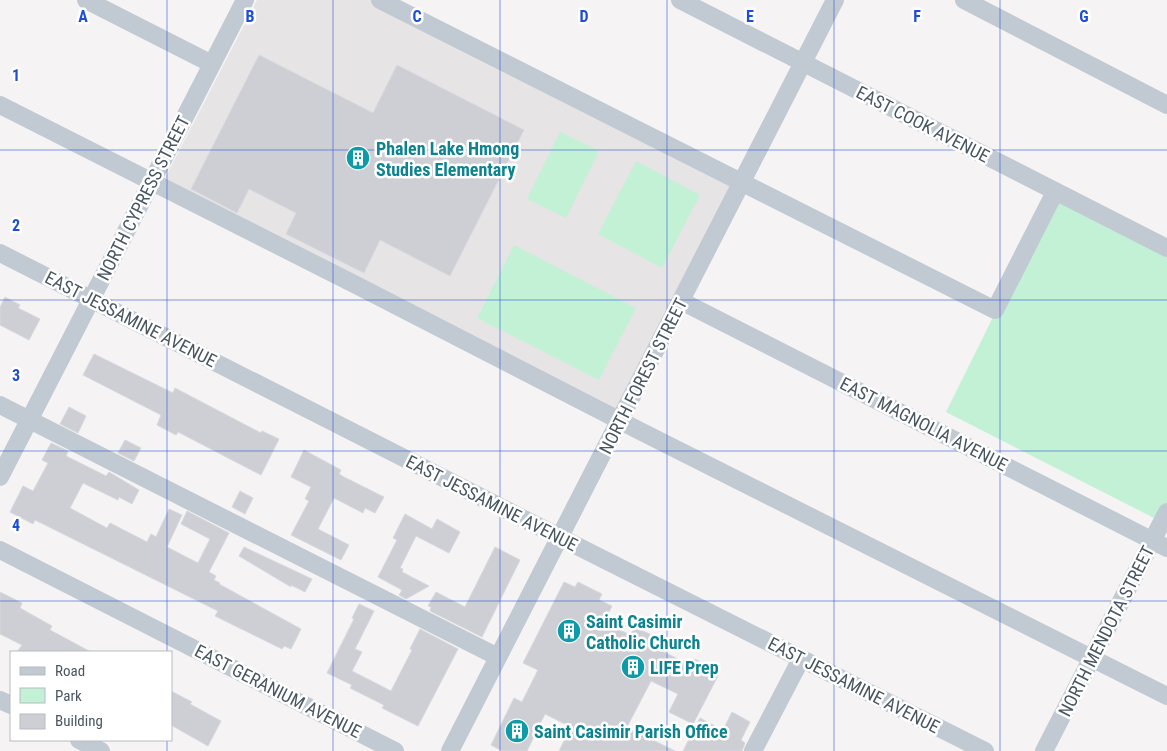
<svg xmlns="http://www.w3.org/2000/svg" width="1167" height="751" viewBox="0 0 1167 751" font-family="'Roboto Condensed',sans-serif">
<style>
.education{fill:#e6e4e5}
.green{fill:#c3f1d5}
.building{fill:#cdcfd5;stroke:#d7d9de}
.lines{fill:none;stroke-linecap:round;stroke-linejoin:round}
.minor{stroke:#c1cad2;stroke-width:18}
.grid{fill:none;stroke:#1d4ed8;stroke-width:1;stroke-opacity:0.55}
.labels{text-anchor:middle;dominant-baseline:central;stroke-width:5;stroke-linejoin:round;paint-order:stroke}
.street-label{font-size:18px;fill:#4a5661;stroke:#fff}
.culture-label{font-size:18px;font-weight:bold;fill:#0d838f;stroke:#fff;text-anchor:start}
.grid-label{font-size:16px;text-anchor:middle;font-weight:bold;fill:#1d4ed8;stroke:#fff;stroke-width:5;stroke-linejoin:round;paint-order:stroke}
</style>
<rect width="100%" height="100%" fill="#f5f3f3"/>
<path class="education" d="M257,0H377L742,182L620,421L163,182Z"/>
<g class="green">
<path d="M560,132L599,151L566,218L527,199Z"/>
<path d="M636,161L700,195L662,268L598,234Z"/>
<path d="M1055,192L1167,248V508L1160,521L946,412Z"/>
<path d="M514,245L636,308L599,380L477,318Z"/>
</g>
<g class="building">
<path d="M259,55L373,113L397,65L524,130L450,276L380,240L364,273L286,234L296,213L249,189L237,213L191,189Z"/>
<path d="M5,297L20,305L18,308L40,319L29,340L0,325V307Z"/>
<path d="M94,354L173,393L175,388L261,433L262,431L279,439L261,475L178,432L176,435L157,425L161,415L83,375Z"/>
<path d="M69,407L86,416L78,433L60,424Z"/>
<path d="M125,440L141,448L134,461L118,453Z"/>
<path d="M51,443L68,451L66,456L106,476L109,472L139,490L132,504L119,497L118,500L83,483L70,508L107,528L110,523L147,542L151,534L156,537L169,509L182,515L167,547L198,563L210,539L181,524L187,511L229,533L209,572L216,576L214,580L220,583L219,584L301,629L291,649L284,646L282,649L215,616L218,611L35,520L33,524L10,512L23,486L33,491L48,463L42,460Z"/>
<path d="M304,450L341,470L339,474L344,477L384,497L375,513L365,508L363,513L334,498L318,529L349,545L341,560L291,535L309,501L305,499L311,487L291,477Z"/>
<path d="M240,491L253,498L245,514L232,507Z"/>
<path d="M405,514L432,529L437,519L460,532L449,553L416,536L400,568L403,569L402,572L429,586L406,599L399,595L402,590L378,577L397,540L393,538Z"/>
<path d="M244,547L312,579L305,592L291,585V587L239,556Z"/>
<path d="M495,547L520,560L482,637L430,611L431,607L428,606L436,592L465,607Z"/>
<path d="M564,582L575,587L578,582L602,594L599,600L612,606L604,622L630,635L635,627L662,640L658,649L692,666L695,659L720,672L693,724L669,712L678,694L651,681L627,727L675,751H559L571,727L545,714L527,751H502L491,745L514,698L522,702L538,670L523,663Z"/>
<path d="M0,592L22,603L20,608L52,626L50,630L91,652H17L22,645L0,634Z"/>
<path d="M359,604L374,611L355,649L362,652L352,671L391,691L412,650L410,649L420,629L458,649L418,726L382,708L384,705L350,688L352,685L327,673L354,619L352,618Z"/>
<path d="M171,691L192,702L190,704L221,721L208,746L171,725Z"/>
<path d="M732,712L750,722L741,740L745,743L742,751H683L700,718L723,730Z"/>
</g>
<g class="lines">
<g class="minor">
<path d="M86,0L212,64"/>
<path d="M380,0L995,310L1055,192"/>
<path d="M680,0L1167,248"/>
<path d="M964,0L1167,105"/>
<path d="M0,105L358,286L640,431L1167,696"/>
<path d="M0,253L585,550L985,751"/>
<path d="M681,301L1167,548"/>
<path d="M0,405L498,657"/>
<path d="M0,477L245,0"/>
<path d="M0,550L395,751"/>
<path d="M0,700L11,705"/>
<path d="M79,740L101,751"/>
<path d="M450,751L835,0"/>
<path d="M753,751L801,659"/>
<path d="M1044,751L1167,512"/>
</g>
</g>
<path class="grid" d="M167,0V652M333,0V751M500,0V751M667,0V751M834,0V751M1000,0V751M0,150H1167M0,300H1167M0,451H1167M0,601H1167M167,740V751"/>
<defs>
<g id="building-disc" transform="scale(1.25)"><circle r="9.5" fill="#0f9aa8" stroke="#fff"/><path d="M-4-6H4V6H1V3H-1V6H-4ZM-2.5-4.3h1.7v1.8h-1.7ZM.8-4.3h1.7v1.8H.8ZM-2.5-1h1.7V.8h-1.7ZM.8-1h1.7V.8H.8Z" fill="#fff"/></g>
</defs>
<g fill-rule="evenodd">
<use href="#building-disc" x="358" y="158"/>
<use href="#building-disc" x="569" y="631"/>
<use href="#building-disc" x="633" y="667"/>
<use href="#building-disc" x="517" y="731"/>
</g>
<g class="labels">
<g class="street-label">
<text transform="translate(923 124) rotate(27)">EAST COOK AVENUE</text>
<text transform="translate(143 198) rotate(-63)">NORTH CYPRESS STREET</text>
<text transform="translate(131 319) rotate(27)">EAST JESSAMINE AVENUE</text>
<text transform="translate(643 376) rotate(-63)">NORTH FOREST STREET</text>
<text transform="translate(924 424) rotate(27)">EAST MAGNOLIA AVENUE</text>
<text transform="translate(492 503) rotate(27)">EAST JESSAMINE AVENUE</text>
<text transform="translate(1106 631) rotate(-63)">NORTH MENDOTA STREET</text>
<text transform="translate(854 685) rotate(27)">EAST JESSAMINE AVENUE</text>
<text transform="translate(278 691) rotate(27)">EAST GERANIUM AVENUE</text>
</g>
<g class="culture-label">
<text x="376" y="148">Phalen Lake Hmong<tspan x="376" dy="21">Studies Elementary</tspan></text>
<text x="586" y="621">Saint Casimir<tspan x="586" dy="21">Catholic Church</tspan></text>
<text x="650" y="667">LIFE Prep</text>
<text x="534" y="731">Saint Casimir Parish Office</text>
</g>
</g>
<g class="grid-label">
<text x="83" y="22">A</text>
<text x="250" y="22">B</text>
<text x="417" y="22">C</text>
<text x="584" y="22">D</text>
<text x="750" y="22">E</text>
<text x="917" y="22">F</text>
<text x="1084" y="22">G</text>
<text x="16" y="81">1</text>
<text x="16" y="231">2</text>
<text x="16" y="381">3</text>
<text x="16" y="531">4</text>
</g>
<rect x="10" y="651" width="162" height="90" fill="#ffffff" stroke="#b7bbc0"/>
<rect x="20" y="667" width="25" height="8" fill="#c1cad2" stroke="#b7bbc0"/>
<text x="55" y="676" font-size="15" fill="#4a5661">Road</text>
<rect x="20" y="688" width="25" height="15" fill="#c3f1d5" stroke="#b7bbc0"/>
<text x="55" y="701" font-size="15" fill="#4a5661">Park</text>
<rect x="20" y="714" width="25" height="15" fill="#cdcfd5" stroke="#b7bbc0"/>
<text x="55" y="726" font-size="15" fill="#4a5661">Building</text>
</svg>
